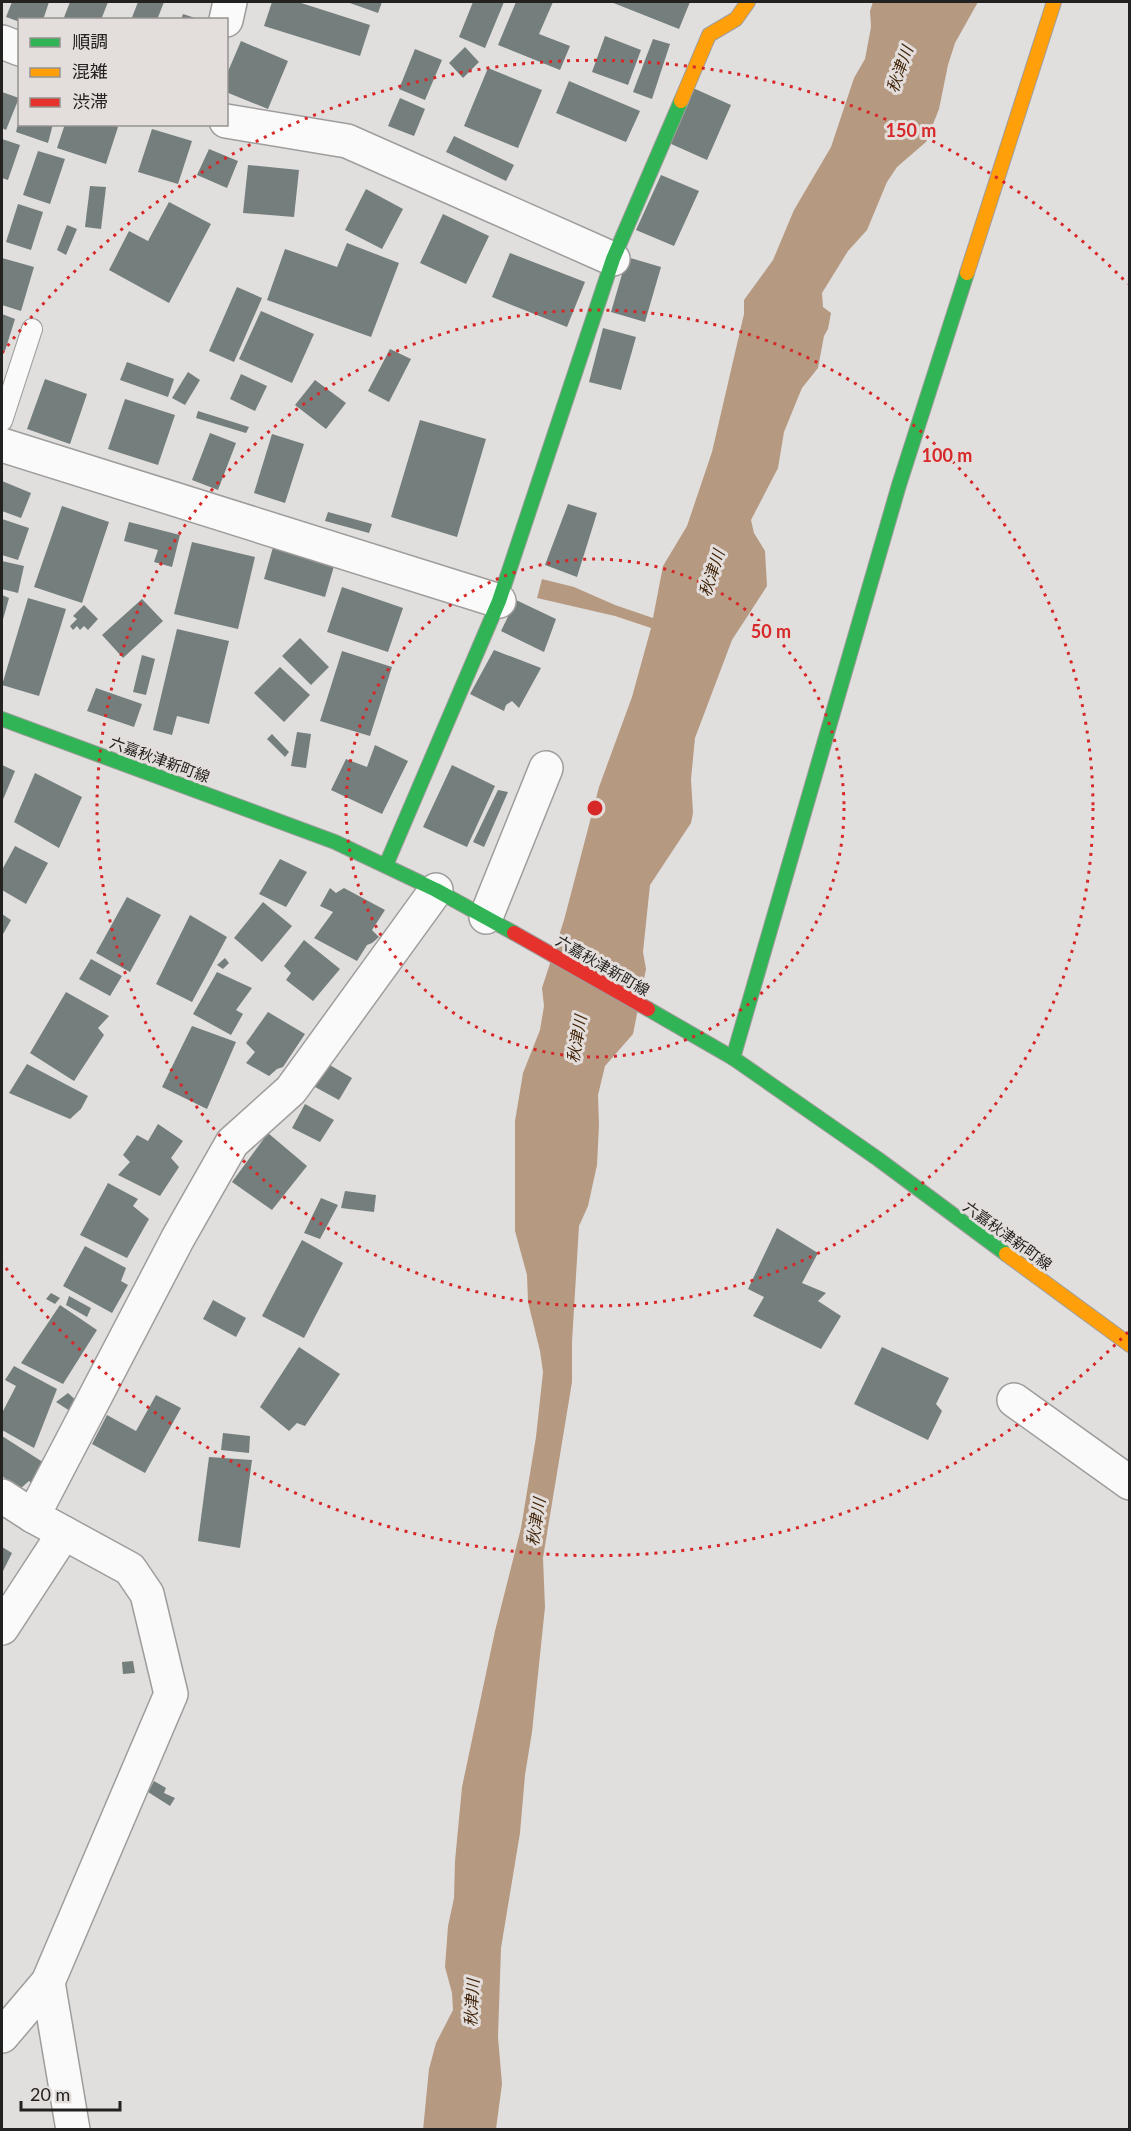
<svg xmlns="http://www.w3.org/2000/svg" width="1131" height="2131" viewBox="0 0 1131 2131" font-family="Lato,'Noto Sans JP',sans-serif">
<style>
.water{fill:#b69981}
.building{fill:#747e7c}
.lines{fill:none;stroke-linecap:round;stroke-linejoin:round}
.lane-casing{stroke:#9f9d9c;stroke-width:22}
.street-casing{stroke:#9f9d9c;stroke-width:36}
.fast-casing{stroke:#9f9d9c;stroke-width:16}
.slow-casing{stroke:#9f9d9c;stroke-width:16}
.jam-casing{stroke:#9f9d9c;stroke-width:16}
.lane{stroke:#fafafa;stroke-width:20}
.street{stroke:#fafafa;stroke-width:33}
.fast{stroke:#30b455;stroke-width:14}
.slow{stroke:#ff9f0a;stroke-width:14}
.jam{stroke:#e5322d;stroke-width:14}
.ring{fill:none;stroke:#d62828;stroke-width:3;stroke-dasharray:3 6}
.labels{text-anchor:middle;dominant-baseline:central;stroke-width:6;stroke-linejoin:round;paint-order:stroke}
.street-label{font-size:15px;fill:#232220;stroke:#e3dedb}
.water-label{font-size:16px;font-style:italic;fill:#412409;stroke:#e3dedb}
.centre{fill:#d62828;stroke:#e3dedb;stroke-width:3}
.ring-label{font-size:18px;text-anchor:middle;font-weight:bold;fill:#d62828;stroke:#e3dedb;stroke-width:6;stroke-linejoin:round;paint-order:stroke}
</style>
<rect width="100%" height="100%" fill="#e1dfdd"/>
<path class="water" d="M873,2H978L955,43L948,65L939,109L926,142L897,167L887,182L867,230L848,251L822,293L823,307L831,313L828,329L824,336L818,368L802,388L797,400L784,432L778,468L751,520L754,533L765,551L767,586L732,640L695,738L691,779L693,813L691,823L650,885L643,952L646,969L633,1034L605,1066L598,1095L599,1125L597,1165L588,1206L579,1226L572,1342V1382L543,1558L545,1607L532,1732L525,1775L520,1833L501,1948L498,2037L502,2084L496,2129L423,2130L429,2069L436,2043L453,2010L452,1993L445,1967L448,1926L454,1898L455,1861L462,1787L495,1631L521,1528L536,1437L543,1372L540,1351L528,1302L527,1275L515,1231V1121L523,1073L540,1030L544,1006L542,988L564,920L599,787L632,697L651,628L615,616L537,598L542,579L574,587L615,605L653,618L663,566L687,526L712,452L744,314V300L773,260L794,210L831,147L854,78L865,59L871,27L870,11Z"/>
<g class="building">
<path d="M12,2H49L43,20H20V22L6,17Z"/>
<path d="M70,2H108L101,20H63Z"/>
<path d="M138,2H164L157,20H131Z"/>
<path d="M272,2H298L370,25L360,56L264,26Z"/>
<path d="M347,2H382L378,13Z"/>
<path d="M473,2H504L485,48L459,37Z"/>
<path d="M516,2H553L539,34L570,46L560,70L498,45Z"/>
<path d="M611,2H690L679,29Z"/>
<path d="M183,14L198,19V20H181Z"/>
<path d="M605,36L641,50L628,85L592,72Z"/>
<path d="M653,39L670,44L652,99L633,92Z"/>
<path d="M241,41L288,61L268,109L226,92V76Z"/>
<path d="M465,47L479,62L463,78L449,63Z"/>
<path d="M415,49L442,60L425,100L399,89Z"/>
<path d="M488,68L542,90L518,148L464,126Z"/>
<path d="M569,81L640,111L626,142L556,113Z"/>
<path d="M693,88L731,105L707,160L669,143Z"/>
<path d="M2,92L19,98L6,130L2,128Z"/>
<path d="M400,98L425,109L414,136L388,126Z"/>
<path d="M18,124H53L48,143L16,132Z"/>
<path d="M65,124H111L118,127L106,164L57,148Z"/>
<path d="M152,129L192,141L178,184L138,172Z"/>
<path d="M454,136L514,165L506,181L446,152Z"/>
<path d="M2,139L20,145L8,180L2,178Z"/>
<path d="M209,149L238,161L227,188L197,175Z"/>
<path d="M38,151L65,159L50,204L23,195Z"/>
<path d="M248,165L299,170L294,217L243,213Z"/>
<path d="M661,175L699,191L674,246L636,230Z"/>
<path d="M90,186L106,187L101,229L85,227Z"/>
<path d="M366,189L403,209L382,249L345,230Z"/>
<path d="M169,202L211,224L169,303L109,270L129,231L148,241Z"/>
<path d="M18,204L43,212L31,250L6,242Z"/>
<path d="M443,214L489,236L466,284L420,263Z"/>
<path d="M67,225L77,229L66,255L57,250Z"/>
<path d="M347,243L399,263L371,337L267,300L285,249L337,267Z"/>
<path d="M510,253L585,282L567,327L492,297Z"/>
<path d="M627,257L661,267L645,322L611,312Z"/>
<path d="M2,258L34,267L21,311L2,305Z"/>
<path d="M237,287L262,298L234,362L209,351Z"/>
<path d="M261,311L314,334L292,383L239,359Z"/>
<path d="M2,314L15,319L5,351L2,350Z"/>
<path d="M603,328L636,337L621,390L589,382Z"/>
<path d="M390,349L411,359L389,402L368,391Z"/>
<path d="M127,362L174,379L168,397L120,380Z"/>
<path d="M188,372L200,380L185,405L172,398Z"/>
<path d="M241,374L267,386L255,411L230,399Z"/>
<path d="M45,379L87,394L70,444L27,429Z"/>
<path d="M315,380L346,403L326,429L295,405Z"/>
<path d="M125,399L175,415L158,465L108,449Z"/>
<path d="M198,411L249,427L246,433L196,418Z"/>
<path d="M420,420L486,439L457,537L391,517Z"/>
<path d="M210,433L236,443L218,490L192,480Z"/>
<path d="M272,434L304,444L285,503L254,493Z"/>
<path d="M2,481L31,493L21,518L2,511Z"/>
<path d="M568,504L597,513L577,577L545,565Z"/>
<path d="M62,506L109,522L82,603L34,587Z"/>
<path d="M328,512L372,524L369,533L325,521Z"/>
<path d="M2,519L29,528L18,560L2,555Z"/>
<path d="M129,522L180,535L172,567L154,562L158,550L124,541Z"/>
<path d="M192,542L255,557L238,629L174,614Z"/>
<path d="M273,547L334,566L325,597L264,579Z"/>
<path d="M2,561L24,566L18,593L2,589Z"/>
<path d="M342,587L403,608L388,652L327,632Z"/>
<path d="M2,595L9,598L2,623Z"/>
<path d="M28,598L66,609L39,696L2,685Z"/>
<path d="M142,599L163,621L123,658L102,635Z"/>
<path d="M516,600L556,619L544,652L501,631Z"/>
<path d="M84,605L98,619L88,630L84,626L80,630L77,626L73,630L70,626L77,619L73,616Z"/>
<path d="M177,629L229,641L209,724L177,716L172,735L153,730Z"/>
<path d="M300,638L329,667L311,685L282,656Z"/>
<path d="M494,650L541,668L519,708L512,701L506,705L504,711L470,694Z"/>
<path d="M342,651L392,667L370,736L320,721Z"/>
<path d="M142,655L155,659L146,695L133,692Z"/>
<path d="M280,667L310,695L284,722L254,693Z"/>
<path d="M96,688L142,704L134,727L87,711Z"/>
<path d="M297,732L311,734L306,768L291,766Z"/>
<path d="M272,734L289,752L285,757L267,739Z"/>
<path d="M375,745L408,761L382,814L331,790L346,759L367,767Z"/>
<path d="M2,765L15,771L2,802Z"/>
<path d="M452,765L495,786L467,847L423,827Z"/>
<path d="M35,773L82,797L59,848L14,822Z"/>
<path d="M498,790L508,792L484,847L473,842Z"/>
<path d="M15,846L48,863L26,904L2,890V870Z"/>
<path d="M280,859L307,872L286,907L259,894Z"/>
<path d="M330,888L336,893L344,888L385,910L372,930L379,937L372,943L367,945L357,961L314,938L333,912L320,906Z"/>
<path d="M127,897L161,915L130,972L96,953Z"/>
<path d="M263,902L292,926L262,962L234,938Z"/>
<path d="M2,914L11,920L2,936Z"/>
<path d="M190,915L227,937L192,1002L156,984Z"/>
<path d="M304,940L340,969L313,1001L286,980L291,973L284,966Z"/>
<path d="M225,958L229,963L223,969L217,965Z"/>
<path d="M91,959L122,976L110,996L79,979Z"/>
<path d="M217,972L252,988L236,1010L243,1014L231,1035L193,1014Z"/>
<path d="M66,992L109,1016L98,1028L104,1035L74,1081L30,1053Z"/>
<path d="M268,1012L305,1034L283,1067L277,1069L269,1076L246,1063L255,1052L246,1043Z"/>
<path d="M192,1026L236,1042L207,1109L162,1087Z"/>
<path d="M27,1064L88,1096L81,1109L70,1119L9,1093Z"/>
<path d="M328,1064L352,1078L339,1100L315,1087Z"/>
<path d="M305,1104L334,1120L320,1142L292,1128Z"/>
<path d="M158,1124L183,1141L171,1158L179,1167L160,1196L118,1175L130,1162L123,1155L137,1135L148,1141Z"/>
<path d="M268,1133L307,1166L272,1210L232,1182Z"/>
<path d="M108,1183L138,1199L133,1206L149,1219L127,1258L80,1235Z"/>
<path d="M345,1191L376,1195L374,1212L341,1208Z"/>
<path d="M321,1198L338,1205L320,1239L304,1233Z"/>
<path d="M777,1228L818,1253L802,1283L826,1293L818,1301L841,1316L821,1349L753,1316L764,1297L748,1289Z"/>
<path d="M302,1240L343,1263L304,1338L262,1316Z"/>
<path d="M85,1246L126,1268L121,1281L128,1285L112,1313L63,1286Z"/>
<path d="M51,1293L60,1298L55,1304L46,1299Z"/>
<path d="M69,1296L91,1308L87,1317L66,1305Z"/>
<path d="M213,1300L246,1318L236,1337L203,1319Z"/>
<path d="M60,1305L97,1330L63,1384L21,1363Z"/>
<path d="M299,1347L340,1374L305,1426L297,1423L289,1431L260,1407Z"/>
<path d="M882,1347L949,1378L936,1404L942,1411L928,1440L854,1404Z"/>
<path d="M14,1366L57,1389L34,1448L2,1430V1413L16,1386L5,1380Z"/>
<path d="M68,1393L80,1404L70,1411L56,1402Z"/>
<path d="M156,1395L181,1408L145,1473L92,1444L107,1415L136,1431Z"/>
<path d="M223,1433L250,1436L249,1453L221,1450Z"/>
<path d="M2,1436L49,1466L34,1485L29,1481L20,1489L2,1476Z"/>
<path d="M209,1457L252,1460L240,1548L198,1541Z"/>
<path d="M2,1547L12,1553L2,1573Z"/>
<path d="M133,1661L135,1673L123,1674L122,1662Z"/>
<path d="M154,1781L166,1788L164,1793L175,1798L170,1806L148,1792Z"/>
</g>
<g class="lines">
<g class="lane-casing">
<path id="lane" d="M2,421L32,329"/>
</g>
<g class="street-casing">
<g id="street">
<path d="M226,20L230,2"/>
<path d="M2,42L20,49"/>
<path d="M226,121L347,141L613,259"/>
<path d="M2,445L499,601"/>
<path d="M486,917L546,768"/>
<path d="M1014,1400L1130,1483"/>
<path d="M2,1496L33,1516L130,1569L147,1594L171,1694L48,1982L2,2036"/>
<path d="M33,1516L178,1238L232,1143L291,1090L436,890"/>
<path d="M2,1628L64,1533"/>
<path d="M48,1982L73,2130"/>
</g>
</g>
<g class="fast-casing">
<g id="fast">
<path d="M2,719L335,842L436,890L514,933"/>
<path d="M386,865L499,601L613,259L681,101"/>
<path d="M648,1009L733,1058L878,1159L1006,1254"/>
<path d="M733,1058L899,485L967,273"/>
</g>
</g>
<g class="slow-casing">
<g id="slow">
<path d="M681,101L709,35L736,19L748,2"/>
<path d="M967,273L1054,2"/>
<path d="M1006,1254L1130,1345"/>
</g>
</g>
<g class="jam-casing">
<path id="jam" d="M514,933L648,1009"/>
</g>
<use href="#lane" class="lane"/>
<use href="#street" class="street"/>
<use href="#fast" class="fast"/>
<use href="#slow" class="slow"/>
<use href="#jam" class="jam"/>
</g>
<g class="ring">
<circle cx="595" cy="808" r="249"/>
<circle cx="595" cy="808" r="498"/>
<path d="M1128 1332A747 747 0 0 1 2 1263M2 353A747 747 0 0 1 1128 284"/>
</g>
<g class="labels">
<g class="street-label">
<text transform="translate(160 759) rotate(20)">六嘉秋津新町線</text>
<text transform="translate(603 965) rotate(30)">六嘉秋津新町線</text>
<text transform="translate(1008 1235) rotate(36)">六嘉秋津新町線</text>
</g>
<g class="water-label">
<text transform="translate(899 69) rotate(-70)">秋津川</text>
<text transform="translate(711 573) rotate(-72)">秋津川</text>
<text transform="translate(576 1039) rotate(-80)">秋津川</text>
<text transform="translate(535 1522) rotate(-81)">秋津川</text>
<text transform="translate(471 2003) rotate(-87)">秋津川</text>
</g>
</g>
<circle cx="595" cy="808" r="9" class="centre"/>
<g class="ring-label">
<text x="911" y="137">150 m</text>
<text x="947" y="462">100 m</text>
<text x="771" y="638">50 m</text>
</g>
<rect width="1131" height="2131" fill="none" stroke="#232220" stroke-width="6"/>
<rect x="18" y="18" width="210" height="108" fill="#e3dedb" stroke="#969390" stroke-width="1.5"/>
<rect x="30" y="38" width="30" height="9" fill="#30b455" stroke="#969390" stroke-width="1.5"/>
<text x="72" y="48" font-size="18" fill="#232220">順調</text>
<rect x="30" y="68" width="30" height="9" fill="#ff9f0a" stroke="#969390" stroke-width="1.5"/>
<text x="72" y="78" font-size="18" fill="#232220">混雑</text>
<rect x="30" y="98" width="30" height="9" fill="#e5322d" stroke="#969390" stroke-width="1.5"/>
<text x="72" y="108" font-size="18" fill="#232220">渋滞</text>
<path d="M21 2101v9h99v-9" fill="none" stroke="#232220" stroke-width="3"/>
<text x="30" y="2101" font-size="18" fill="#232220" stroke="#e3dedb" stroke-width="4.5" paint-order="stroke">20 m</text>
</svg>
